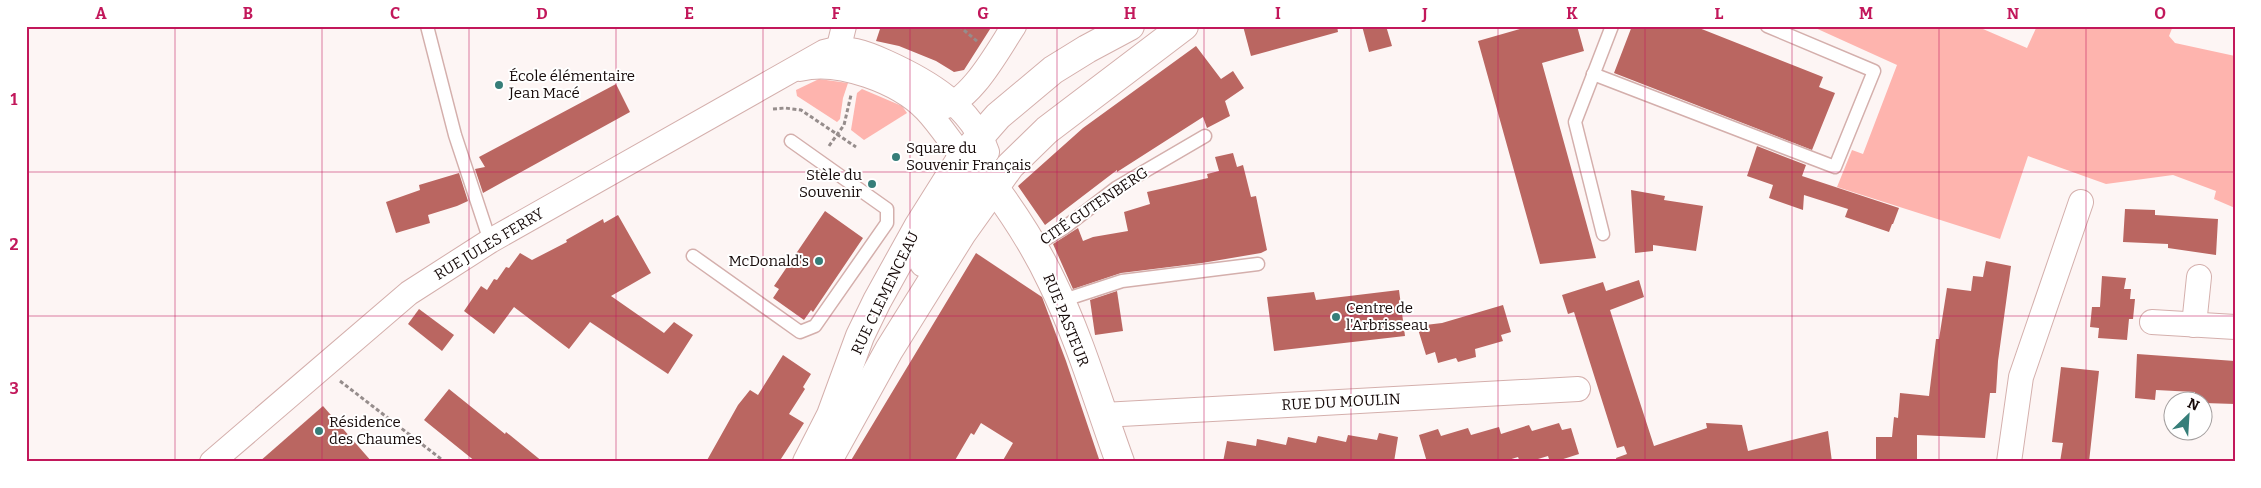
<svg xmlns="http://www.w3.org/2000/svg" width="2261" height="488" viewBox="0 0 2261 488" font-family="Bitter,serif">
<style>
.green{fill:#feb4ae}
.building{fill:#ba6661}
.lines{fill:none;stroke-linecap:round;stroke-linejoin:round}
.service-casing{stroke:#d4afac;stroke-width:15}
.minor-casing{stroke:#d4afac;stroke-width:26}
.tertiary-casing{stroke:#d4afac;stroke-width:30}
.primary-casing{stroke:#d4afac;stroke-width:30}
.path{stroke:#968d8c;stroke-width:3;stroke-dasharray:4 2.5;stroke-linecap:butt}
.service{stroke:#fff;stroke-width:12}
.minor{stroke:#fff;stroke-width:24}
.tertiary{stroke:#fff;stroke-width:28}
.primary{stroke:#fff;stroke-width:28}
.grid{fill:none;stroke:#c2185b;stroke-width:1;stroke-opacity:0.55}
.poi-dot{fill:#367e79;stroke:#fff;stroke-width:2}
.labels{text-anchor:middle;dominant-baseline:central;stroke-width:4;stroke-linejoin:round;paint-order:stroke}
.poi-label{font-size:15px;fill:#160a09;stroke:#fff;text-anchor:start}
.street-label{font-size:15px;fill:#160a09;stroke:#fff}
.neatline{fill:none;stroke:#c2185b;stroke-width:2}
.grid-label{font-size:16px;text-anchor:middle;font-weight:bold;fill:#c2185b}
</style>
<rect width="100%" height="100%" fill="#fdf5f4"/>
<g class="green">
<path d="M1811,26H1976L2027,48L2037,26H2173L2169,36L2175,43L2235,56V208L2214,199L2216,191L2173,175L2106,184L2028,156L2000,239L1837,187L1852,150L1863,154L1897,65Z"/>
<path d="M819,79L848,83L843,98L840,119L837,122L797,96L796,90Z"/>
<path d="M862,89L902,106L907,113L864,140L851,130L857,93Z"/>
</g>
<g class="building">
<path d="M881,26H992L964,70L954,72L936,61L899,46L876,41Z"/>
<path d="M1243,26H1337L1338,32L1251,56Z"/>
<path d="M1362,26H1386L1392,46L1369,52Z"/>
<path d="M1530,26H1577L1584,51L1542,63L1596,258L1540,264L1478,41Z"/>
<path d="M1632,26H1694L1823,77L1819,87L1835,93L1812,150L1614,73Z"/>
<path d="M1196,46L1221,79L1233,71L1244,88L1225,101L1230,116L1207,128L1203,117L1117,172V170L1045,225L1018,186L1083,128Z"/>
<path d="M616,84L630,112L483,193L475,169L485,167L479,157Z"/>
<path d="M1757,146L1806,165L1802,176L1899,208L1893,224H1892L1889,232L1845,217L1848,209L1804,195L1803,210L1769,198L1773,185L1747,176Z"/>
<path d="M1233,153L1237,167L1243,165L1251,197L1256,196L1267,250L1261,253L1202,263L1121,273L1073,289L1053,244L1078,228L1083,241L1093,237L1128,231L1124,212L1150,204L1147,192L1208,178L1207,174L1219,171L1215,157Z"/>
<path d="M459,173L468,201L457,206L428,215L430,223L396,233L386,202L420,190L419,185Z"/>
<path d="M1631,190L1665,196L1664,200L1703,206L1696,251L1653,245V251L1635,253Z"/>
<path d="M2125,209L2155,210V215L2218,219L2216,255L2168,248V244L2123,242Z"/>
<path d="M825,211L863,238L813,312L811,310L804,320L773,298L779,289L774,286Z"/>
<path d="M618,215L651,273L611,296L664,333L674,322L693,335L668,374L590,322L569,349L514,307L494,334L464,311L481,286L487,290L494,279L497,280L506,267L509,268L520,253L532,260L567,242L566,240L603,219L604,223Z"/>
<path d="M976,253L1042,297L1066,361L1100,462H1002L1013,443L981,423L974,435L971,433L954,462H850Z"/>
<path d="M1986,261L2011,266L1998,361L1996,393H1990L1985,438L1917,435V462H1876V437H1892L1894,417L1898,418L1900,393L1929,396L1936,339H1939L1947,288L1971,291L1973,276L1983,277Z"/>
<path d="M2102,276L2126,278L2124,289H2131L2130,299H2135L2133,319H2129L2127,340L2098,338L2099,328L2090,327L2092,307H2100Z"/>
<path d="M1639,280L1644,297L1610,310L1654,446L1707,428L1706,423L1742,425L1748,451L1828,431L1832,462H1617L1616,458L1627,454L1624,446L1617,448L1574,312L1568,314L1562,295L1603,282L1606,291Z"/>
<path d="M1399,290L1405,336L1274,351L1267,297L1314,292L1316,300Z"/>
<path d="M1117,291L1123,331L1095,335L1090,300Z"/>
<path d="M1503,305L1511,332L1501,335L1503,341L1475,349L1476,357L1458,362L1456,358L1438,363L1435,352L1426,355L1417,326L1442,323Z"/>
<path d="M419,309L454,335L442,351L408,324Z"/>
<path d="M2137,354L2235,361V404L2204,403V400H2195V392L2175,391L2156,390L2155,400L2135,398Z"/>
<path d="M783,355L811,374L803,387L805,389L789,414L804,423L779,462H706L738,405L750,390L758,395Z"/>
<path d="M2061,367L2099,371L2089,462H2060L2063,443L2052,442Z"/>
<path d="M449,389L505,434L506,432L543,462H476L424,420Z"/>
<path d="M323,406L372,462H259Z"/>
<path d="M1559,423L1562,430L1571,428L1579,454L1554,462H1550L1548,456L1528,462H1520L1518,457L1502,462H1427L1419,435L1438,429L1441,436L1468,428L1471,435L1499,427L1501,434L1529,425L1532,431Z"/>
<path d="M1379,433L1398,437L1394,462H1223L1227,441L1256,446L1257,439L1286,445L1288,437L1316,443L1318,436L1346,442L1348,435L1377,440Z"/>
</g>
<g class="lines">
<g class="service-casing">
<g id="service">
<path d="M427,26L455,135L490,241"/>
<path d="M1593,74L1835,167L1874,71L1767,26"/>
<path d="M1603,234L1575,122L1612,26"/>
<path d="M1034,246L1064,228L1116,188L1205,136"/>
<path d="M693,256L800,332L815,326L887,223V209L791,141"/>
<path d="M1061,301L1122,281L1258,264"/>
</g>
</g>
<g class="minor-casing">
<g id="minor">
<path d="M835,63L844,26"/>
<path d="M800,69C838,59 899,82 926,110C943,128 956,151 974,170"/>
<path d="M939,108C970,104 998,50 1014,26"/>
<path d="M2152,322L2235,327"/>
<path d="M2194,325L2199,277"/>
<path d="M1103,415L1578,389"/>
<path d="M212,462L409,293L490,241L824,52C846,45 866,53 886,62C928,81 971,106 987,152"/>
<path d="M2009,462L2021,377L2081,202"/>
</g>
</g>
<g class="tertiary-casing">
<path id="tertiary" d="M994,187C1016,217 1036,248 1052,282C1080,339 1098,402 1120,462"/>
</g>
<g class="primary-casing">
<g id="primary">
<path d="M924,263L977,173L982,154L980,134"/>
<path d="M807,462L831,415L860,336L877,301L918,227L962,157L998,116L1053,70L1087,49L1130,26"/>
<path d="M827,462L889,350L962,233L1010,166L1047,130L1184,26"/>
</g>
</g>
<g class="path">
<path d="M959,26L978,42"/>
<path d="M773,109L785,108L801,110L856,147"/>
<path d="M829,146L844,125L851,95"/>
<path d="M340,381L445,462"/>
</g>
<use href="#service" class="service"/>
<use href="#minor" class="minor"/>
<use href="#tertiary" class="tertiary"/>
<use href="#primary" class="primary"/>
</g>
<path class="grid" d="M175,26V462M322,26V462M469,26V462M616,26V462M763,26V462M910,26V462M1057,26V462M1204,26V462M1351,26V462M1498,26V462M1645,26V462M1792,26V462M1939,26V462M2086,26V462M26,172H2235M26,316H2235"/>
<g class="poi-dot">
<circle cx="499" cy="85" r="5"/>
<circle cx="896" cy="157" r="5"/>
<circle cx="872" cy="184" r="5"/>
<circle cx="819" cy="261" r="5"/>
<circle cx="1336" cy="317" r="5"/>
<circle cx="319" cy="431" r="5"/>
</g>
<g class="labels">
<g class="poi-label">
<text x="509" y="76">École élémentaire<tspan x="509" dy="17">Jean Macé</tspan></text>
<text x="906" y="148">Square du<tspan x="906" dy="17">Souvenir Français</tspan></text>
<text x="862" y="175" text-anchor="end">Stèle du<tspan x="862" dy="17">Souvenir</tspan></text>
<text x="809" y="261" text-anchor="end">McDonald's</text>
<text x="1346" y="308">Centre de<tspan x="1346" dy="17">l'Arbrisseau</tspan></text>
<text x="329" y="422">Résidence<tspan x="329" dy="17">des Chaumes</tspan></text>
</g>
<g class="street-label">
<text transform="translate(1094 206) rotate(-34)">CITÉ GUTENBERG</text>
<text transform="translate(489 244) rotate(-31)">RUE JULES FERRY</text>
<text transform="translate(885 293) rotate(-64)">RUE CLEMENCEAU</text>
<text transform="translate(1066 320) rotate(68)">RUE PASTEUR</text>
<text transform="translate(1341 402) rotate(-3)">RUE DU MOULIN</text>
</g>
</g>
<rect width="2261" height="488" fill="none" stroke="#ffffff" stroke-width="55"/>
<g transform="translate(2188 416) rotate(25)"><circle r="24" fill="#ffffff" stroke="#a29d9d"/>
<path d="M0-4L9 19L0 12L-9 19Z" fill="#367e79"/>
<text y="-8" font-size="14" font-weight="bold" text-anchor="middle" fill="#160a09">N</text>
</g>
<rect x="28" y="28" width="2206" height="432" class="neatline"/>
<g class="grid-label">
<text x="101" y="19">A</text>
<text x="248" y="19">B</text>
<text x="395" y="19">C</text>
<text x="542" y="19">D</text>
<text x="689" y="19">E</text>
<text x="836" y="19">F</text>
<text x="983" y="19">G</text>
<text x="1130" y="19">H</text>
<text x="1278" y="19">I</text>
<text x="1425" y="19">J</text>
<text x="1572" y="19">K</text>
<text x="1719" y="19">L</text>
<text x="1866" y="19">M</text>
<text x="2013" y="19">N</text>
<text x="2160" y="19">O</text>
<text x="14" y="105">1</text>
<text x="14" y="250">2</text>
<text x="14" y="394">3</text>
</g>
</svg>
